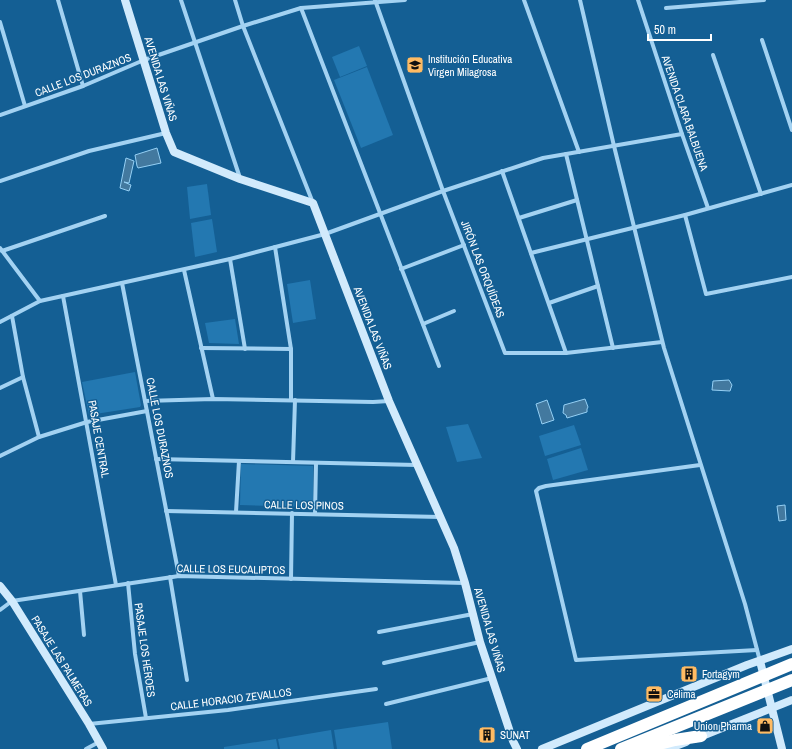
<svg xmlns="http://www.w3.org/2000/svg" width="792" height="749" viewBox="0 0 792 749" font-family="'Archivo Narrow',sans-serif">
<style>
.green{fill:#2378b1}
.water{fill:#43799f;stroke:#95d0f5}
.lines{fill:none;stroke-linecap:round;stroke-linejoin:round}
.street{stroke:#a3d2f2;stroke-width:4}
.secondary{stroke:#d1eafc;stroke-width:8}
.highway{stroke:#fff;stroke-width:12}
.labels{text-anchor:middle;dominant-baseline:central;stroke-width:3;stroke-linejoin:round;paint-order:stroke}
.poi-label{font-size:11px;fill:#fff;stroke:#145f94;text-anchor:start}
.street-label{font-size:11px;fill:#fff;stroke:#145f94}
</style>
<rect width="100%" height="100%" fill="#145f94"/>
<g class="green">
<path d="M359,46L367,66L340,77L332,57Z"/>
<path d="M367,67L393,135L361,148L334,80Z"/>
<path d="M207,184L211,215L190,219L187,187Z"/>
<path d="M212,219L217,252L195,257L191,223Z"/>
<path d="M310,280L316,319L293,323L287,284Z"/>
<path d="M235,319L239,344L209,343L205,323Z"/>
<path d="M135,372L141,405L140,407L89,415L82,382Z"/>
<path d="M468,424L482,458L457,462L446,427Z"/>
<path d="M574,425L581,445L545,456L539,436Z"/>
<path d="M581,448L588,470L553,480L547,459Z"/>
<path d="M241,464L313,466V507L240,505Z"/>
<path d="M388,722L392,749H337L334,730Z"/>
<path d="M331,730L334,749H280L278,739Z"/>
<path d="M276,739L278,749H224V747Z"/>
</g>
<g class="water">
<path d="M157,148L161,163L138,168L137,166L135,155Z"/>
<path d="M126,158L134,161L129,183L124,182L131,185L129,191L120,188Z"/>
<path d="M729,380L732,385L730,391L712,390L713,381Z"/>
<path d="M585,399L588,407L587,409V412L567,418L566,415L563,413L564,405Z"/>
<path d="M547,400L554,420L542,424L536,404Z"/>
<path d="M785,505L786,520L779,521L777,506Z"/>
</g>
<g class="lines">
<g class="street">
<path d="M58,0L83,86"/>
<path d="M181,0L240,178"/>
<path d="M235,0L243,26L313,203"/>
<path d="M375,0L443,191L505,353H566L662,342"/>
<path d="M524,0L579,152"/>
<path d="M580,0L614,146L664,348L745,604L760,661"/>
<path d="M638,0L682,134L708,208"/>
<path d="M301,8L439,366"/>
<path d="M666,8L764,0"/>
<path d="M0,22L25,106"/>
<path d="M762,40L792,130"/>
<path d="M713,55L761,194"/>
<path d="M0,115L83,86L144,60L243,26L301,8L405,0"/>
<path d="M566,154L613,348"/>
<path d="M502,171L566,353"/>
<path d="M0,181L89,151L166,133"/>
<path d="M685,215L706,294L792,277"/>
<path d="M519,218L577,200"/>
<path d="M275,247L291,349V400"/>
<path d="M0,248L40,301"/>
<path d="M2,251L105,216"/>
<path d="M531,253L685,215L792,185"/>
<path d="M230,259L245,349"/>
<path d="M401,269L464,245"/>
<path d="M184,270L213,399"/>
<path d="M122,283L179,576"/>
<path d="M63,296L116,585"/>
<path d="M549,303L598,286"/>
<path d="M12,316L23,377L39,437"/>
<path d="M0,322L40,301L230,259L325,234L443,191L543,158L682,134"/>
<path d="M423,324L454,311"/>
<path d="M201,348L291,349"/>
<path d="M0,388L23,377"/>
<path d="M145,401L213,399L373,402L389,401"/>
<path d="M0,456L39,437L87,422L147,411"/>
<path d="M156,459L417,465"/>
<path d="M293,462L295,400"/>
<path d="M700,465L546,486L539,488L536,491L576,660L757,650"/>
<path d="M166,511L441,517"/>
<path d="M236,512L239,461"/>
<path d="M315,514L316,463"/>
<path d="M170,577L187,680"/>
<path d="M291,579L292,513"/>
<path d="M128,583L135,654L146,718"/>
<path d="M80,591L84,635"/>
<path d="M0,610L12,601L179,576L465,583"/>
<path d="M379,632L473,614"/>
<path d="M384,663L480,642"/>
<path d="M386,704L492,678"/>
<path d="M89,724L228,710L376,689"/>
<path d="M86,749L99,742"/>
</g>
<g class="secondary">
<path d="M125,0L166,133L174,152L240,179L313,203L389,401L454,548L465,583L480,642L513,741L517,749"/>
<path d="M0,586L12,601L89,724L103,749"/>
<path d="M760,661L782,749"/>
<path d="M697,738L792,700"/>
<path d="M542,749L747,665L792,649"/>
<path d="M668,749L686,742"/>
</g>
<g class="highway">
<path d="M587,749L792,664"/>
<path d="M621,749L792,680"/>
<path d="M639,749L675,740L701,736"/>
</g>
</g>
<defs>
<g id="school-square" transform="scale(0.9)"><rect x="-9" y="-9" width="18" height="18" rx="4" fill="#ffbb63" stroke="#145f94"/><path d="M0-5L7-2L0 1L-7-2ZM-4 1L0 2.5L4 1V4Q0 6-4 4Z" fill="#111"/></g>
<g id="building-square" transform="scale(0.9)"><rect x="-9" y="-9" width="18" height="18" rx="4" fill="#ffbb63" stroke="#145f94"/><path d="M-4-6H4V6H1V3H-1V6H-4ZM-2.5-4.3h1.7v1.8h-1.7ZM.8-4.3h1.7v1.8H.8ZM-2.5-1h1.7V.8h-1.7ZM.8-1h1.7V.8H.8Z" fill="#111"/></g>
<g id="office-square" transform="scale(0.9)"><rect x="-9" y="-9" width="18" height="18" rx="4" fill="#ffbb63" stroke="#145f94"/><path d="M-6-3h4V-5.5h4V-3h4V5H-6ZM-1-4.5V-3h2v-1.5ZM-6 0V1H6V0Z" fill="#111"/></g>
<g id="shop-square" transform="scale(0.9)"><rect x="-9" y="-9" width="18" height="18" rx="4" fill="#ffbb63" stroke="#145f94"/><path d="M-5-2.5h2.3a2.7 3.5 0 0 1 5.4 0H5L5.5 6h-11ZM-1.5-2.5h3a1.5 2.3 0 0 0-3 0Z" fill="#111"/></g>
</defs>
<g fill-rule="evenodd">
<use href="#school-square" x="415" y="65"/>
<use href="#building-square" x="689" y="674"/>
<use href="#office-square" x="654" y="694"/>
<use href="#shop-square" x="765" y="726"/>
<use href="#building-square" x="487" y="735"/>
</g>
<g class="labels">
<g class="poi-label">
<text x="428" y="59">Institución Educativa<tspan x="428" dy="13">Virgen Milagrosa</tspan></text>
<text x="702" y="674">Fortagym</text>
<text x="667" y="694">Celima</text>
<text x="752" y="726" text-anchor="end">Union Pharma</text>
<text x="500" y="735">SUNAT</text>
</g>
<g class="street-label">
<text transform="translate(83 75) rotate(-21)">CALLE LOS DURAZNOS</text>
<text transform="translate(161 79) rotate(73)">AVENIDA LAS VIÑAS</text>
<text transform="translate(685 113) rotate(71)">AVENIDA CLARA BALBUENA</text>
<text transform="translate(483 269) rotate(69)">JIRÓN LAS ORQUÍDEAS</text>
<text transform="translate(373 328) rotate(69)">AVENIDA LAS VIÑAS</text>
<text transform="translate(160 428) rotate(79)">CALLE LOS DURAZNOS</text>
<text transform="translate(99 439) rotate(80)">PASAJE CENTRAL</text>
<text transform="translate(304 505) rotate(1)">CALLE LOS PINOS</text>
<text transform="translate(231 569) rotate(1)">CALLE LOS EUCALIPTOS</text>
<text transform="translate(490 630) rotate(74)">AVENIDA LAS VIÑAS</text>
<text transform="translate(145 650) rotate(82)">PASAJE LOS HÉROES</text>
<text transform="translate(62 661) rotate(58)">PASAJE LAS PALMERAS</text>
<text transform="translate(231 699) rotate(-7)">CALLE HORACIO ZEVALLOS</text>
</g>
</g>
<path d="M648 34v6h63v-6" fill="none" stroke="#ffffff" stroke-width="2"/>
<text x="654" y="34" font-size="12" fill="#ffffff" stroke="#145f94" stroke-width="3" paint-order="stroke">50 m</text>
</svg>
